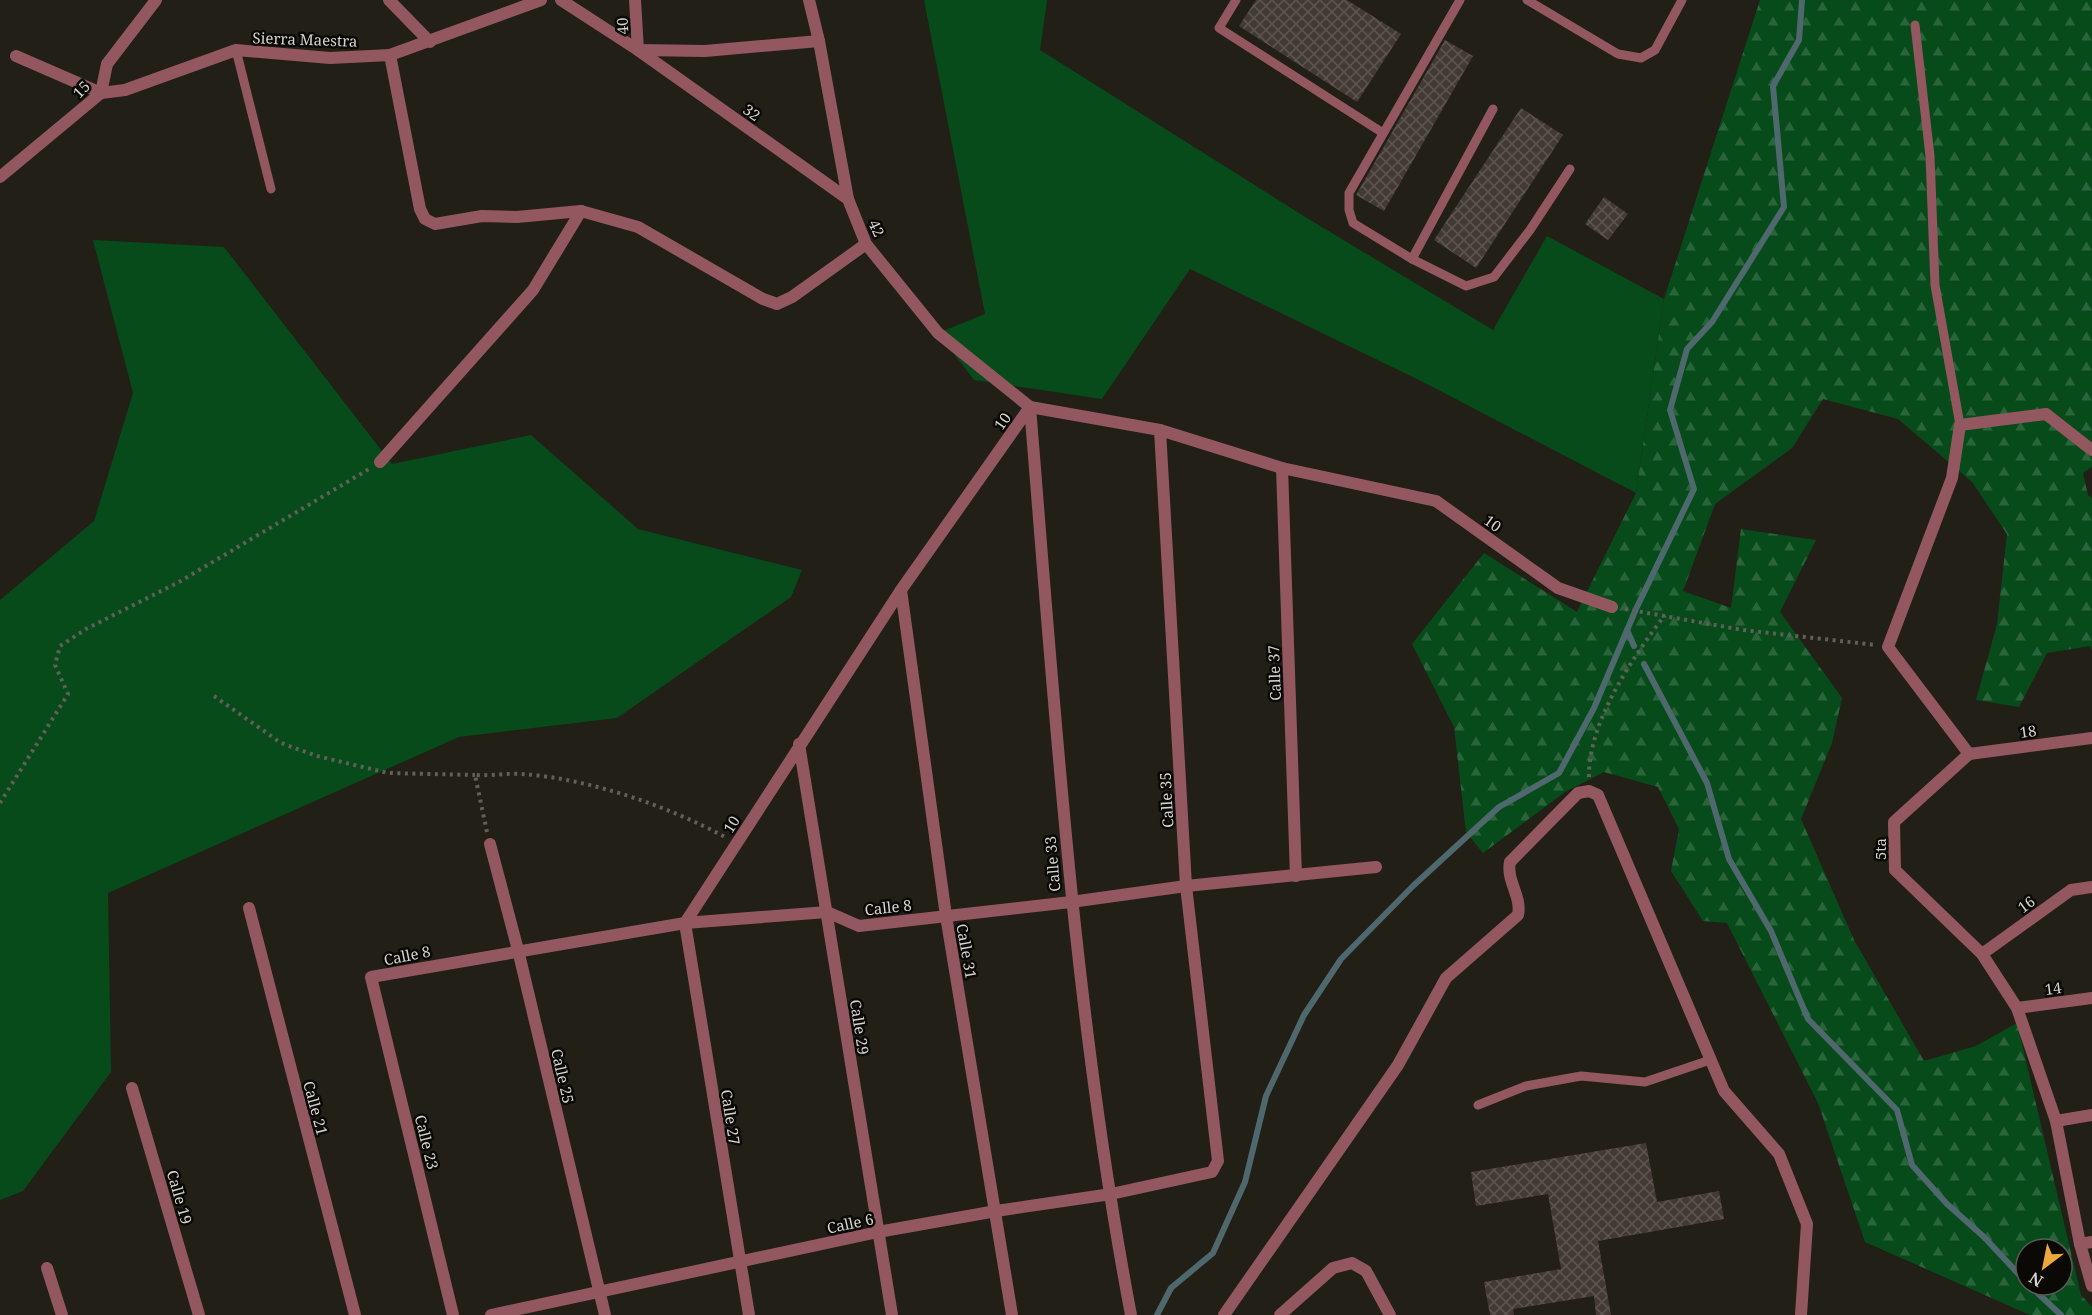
<svg xmlns="http://www.w3.org/2000/svg" width="2092" height="1315" viewBox="0 0 2092 1315" font-family="'Noto Serif',serif">
<style>
.grass{fill:#074b1b}
.forest{fill:url(#forest-firs);fill-rule:evenodd}
.lines{fill:none;stroke-linecap:round;stroke-linejoin:round}
.stream{stroke:#4e686e;stroke-width:6}
.building{fill:url(#building-cross-hatch)}
.path{stroke:#615f58;stroke-width:4;stroke-dasharray:3 4.5;stroke-linecap:butt}
.lane{stroke:#93585f;stroke-width:9}
.street{stroke:#93585f;stroke-width:12}
.labels{text-anchor:middle;dominant-baseline:central;stroke-width:5;stroke-linejoin:round;paint-order:stroke}
.street-label{font-size:15px;fill:#d6d4cf;stroke:#0a0906}
</style>
<defs>
<pattern id="forest-firs" width="22" height="20" patternUnits="userSpaceOnUse" patternTransform="scale(1.5)"><rect width="22" height="20" fill="#074b1b"/><path d="M5 1l3.5 6h-7zM16 11l3.5 6h-7z" fill="#2a643b"/></pattern>
<pattern id="building-cross-hatch" width="8" height="8" patternUnits="userSpaceOnUse" patternTransform="scale(1.5)"><rect width="8" height="8" fill="#433a35"/><path d="M0 0l8 8M0 8l8-8" fill="none" stroke="#5d5651"/></pattern>
</defs>
<rect width="100%" height="100%" fill="#221f17"/>
<g class="grass">
<path d="M924,0H1047L1040,50L1302,215L1493,330L1547,236L1664,299L1636,493L1425,383L1190,269L1102,399L974,380L938,333L985,314Z"/>
<path d="M93,240L224,247L392,464L531,435L638,529L802,570L791,597L617,718L459,737L108,893L111,1072L23,1191L0,1200V600L94,521L133,393Z"/>
</g>
<path class="forest" d="M1760,0H2092V467L2083,473L2088,495L2092,498V650L2090,646L2047,653L2019,707L1976,700L1997,624L2007,534L1972,482L1898,419L1823,399L1792,448L1715,504L1683,591L1731,608L1741,529L1816,540L1780,612L1842,698L1832,743L1801,819L1854,940L1924,1061L1976,1046L2017,1023L2081,1295L2092,1307V1315H2030L1865,1242L1818,1103L1727,923L1703,921L1671,871L1679,829L1658,787L1604,772L1565,792L1483,853L1466,832L1454,727L1412,644L1484,553L1577,612L1636,493L1664,299ZM2026,1249H2062V1285H2026Z"/>
<g class="lines">
<g class="stream">
<path d="M1627,630L1634,646"/>
<path d="M1644,664L1707,783L1729,859L1771,931L1808,1019L1897,1110L1912,1165L1947,1204L1984,1237L2026,1282"/>
<path d="M2029,1285L2061,1315"/>
<path d="M1157,1315L1171,1288L1213,1253L1245,1182L1266,1096L1304,1015L1341,959L1413,886L1499,807L1559,773L1594,708L1636,609L1694,489L1670,410L1687,349L1712,322L1784,207L1773,86L1799,40L1802,0"/>
</g>
</g>
<g class="building">
<path d="M1256,0H1347L1401,34L1357,102L1239,26Z"/>
<path d="M1445,40L1473,56L1384,211L1356,195Z"/>
<path d="M1521,108L1563,135L1476,268L1434,240Z"/>
<path d="M1604,197L1628,214L1608,240L1585,224Z"/>
<path d="M1646,1143L1657,1202L1719,1191L1724,1219L1598,1241L1611,1315H1596L1594,1296L1513,1309L1514,1315H1490L1484,1282L1561,1269L1548,1194L1476,1206L1471,1172Z"/>
</g>
<g class="lines">
<g class="path">
<path d="M1625,609L1743,630L1876,645"/>
<path d="M214,696L281,743L317,756L388,773L475,775"/>
<path d="M1589,777C1588,722 1633,657 1665,615"/>
<path d="M0,803L68,694L55,665L60,646L86,629L179,582L369,469"/>
<path d="M487,832L475,775C491,776 506,773 521,774C587,778 668,806 725,837"/>
</g>
<g class="lane">
<path d="M1236,0L1219,28L1383,133"/>
<path d="M1460,0L1349,193V210L1353,223L1412,259L1466,286L1494,277L1530,230L1570,169"/>
<path d="M1527,0L1618,54L1641,58L1655,50L1682,0"/>
<path d="M1915,25L1930,156L1935,285L1960,425"/>
<path d="M236,50L271,189"/>
<path d="M1412,259L1493,109"/>
<path d="M1478,1105L1526,1086L1581,1076L1645,1082L1710,1060"/>
</g>
<g class="street">
<path d="M389,0L430,42"/>
<path d="M561,0L638,50L848,199"/>
<path d="M635,0L638,50"/>
<path d="M809,0L819,41L848,199L866,244L938,333L1030,407L1160,430L1282,468L1436,501L1558,588L1612,607"/>
<path d="M639,50L705,51L819,41"/>
<path d="M390,55L420,209L425,219L435,224L482,216L517,217L581,211L638,227L763,299L777,304L792,297L866,244"/>
<path d="M16,56L101,93"/>
<path d="M101,93L125,90L236,50L330,58L390,55L541,0"/>
<path d="M0,177L101,93L107,64L156,0"/>
<path d="M1030,407C1055,711 1074,1015 1131,1315"/>
<path d="M380,462L533,290L581,211"/>
<path d="M1282,468L1296,876"/>
<path d="M901,590L946,916L1012,1315"/>
<path d="M799,744L892,1315"/>
<path d="M1969,754L1894,822L1895,870L1982,954L2017,1008L2056,1121L2080,1244L2092,1286"/>
<path d="M1969,754L1888,647L1952,478L1960,425L2046,414L2092,450"/>
<path d="M1969,754L2092,738"/>
<path d="M490,844L518,950L605,1315"/>
<path d="M249,908L355,1315"/>
<path d="M1982,954L2071,890L2092,887"/>
<path d="M2017,1008L2092,998"/>
<path d="M132,1088L199,1315"/>
<path d="M2056,1121L2092,1115"/>
<path d="M2080,1244L2092,1242"/>
<path d="M47,1268L62,1315"/>
<path d="M453,1315L371,977L685,923L827,912L859,926L1071,902L1186,886L1376,867"/>
<path d="M491,1315L878,1232L996,1211L1111,1194L1212,1172L1218,1161L1186,886L1160,430"/>
<path d="M749,1315L685,923L901,590L1030,407"/>
<path d="M1224,1315L1398,1065L1446,978L1518,915C1522,896 1506,881 1510,862L1578,793L1589,791L1598,795L1724,1091L1779,1154L1807,1224L1801,1315"/>
<path d="M1280,1315L1333,1268L1352,1263L1366,1271L1390,1315"/>
</g>
</g>
<g class="labels">
<g class="street-label">
<text transform="translate(622 26) rotate(-94)">40</text>
<text transform="translate(305 39) rotate(2)">Sierra Maestra</text>
<text transform="translate(81 89) rotate(-46)">15</text>
<text transform="translate(752 112) rotate(35)">32</text>
<text transform="translate(877 228) rotate(65)">42</text>
<text transform="translate(1002 421) rotate(-55)">10</text>
<text transform="translate(1493 523) rotate(35)">10</text>
<text transform="translate(1274 673) rotate(-92)">Calle 37</text>
<text transform="translate(2028 731) rotate(-8)">18</text>
<text transform="translate(1166 800) rotate(-93)">Calle 35</text>
<text transform="translate(731 824) rotate(-58)">10</text>
<text transform="translate(1880 849) rotate(-90)">5ta</text>
<text transform="translate(1052 864) rotate(-95)">Calle 33</text>
<text transform="translate(2026 904) rotate(-36)">16</text>
<text transform="translate(888 907) rotate(-6)">Calle 8</text>
<text transform="translate(967 951) rotate(80)">Calle 31</text>
<text transform="translate(407 955) rotate(-11)">Calle 8</text>
<text transform="translate(2053 988) rotate(-7)">14</text>
<text transform="translate(860 1027) rotate(81)">Calle 29</text>
<text transform="translate(563 1076) rotate(77)">Calle 25</text>
<text transform="translate(316 1108) rotate(75)">Calle 21</text>
<text transform="translate(731 1117) rotate(81)">Calle 27</text>
<text transform="translate(427 1142) rotate(76)">Calle 23</text>
<text transform="translate(180 1197) rotate(74)">Calle 19</text>
<text transform="translate(850 1223) rotate(-12)">Calle 6</text>
</g>
</g>
<g transform="translate(2044 1267) rotate(212)"><circle r="28" fill="#0a0906" stroke="#5c5a56" stroke-width="1.5"/>
<path d="M0-4.5L10 22L0 15L-10 22Z" fill="#eea73c"/>
<text y="-9" font-size="16" font-weight="bold" text-anchor="middle" fill="#d6d4cf">N</text>
</g>
</svg>
